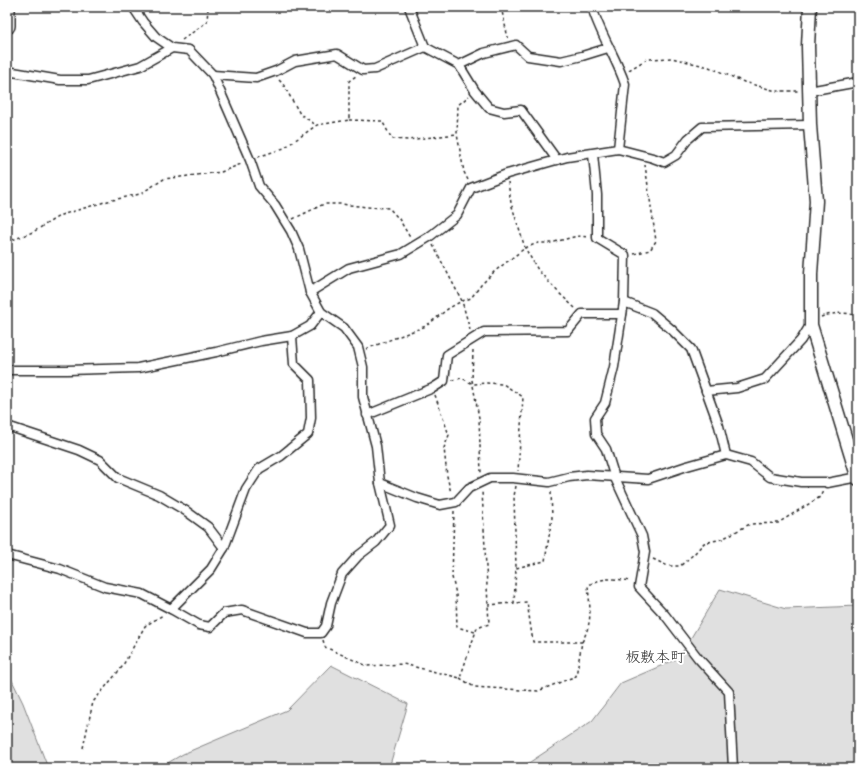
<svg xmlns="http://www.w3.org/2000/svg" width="865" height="775" viewBox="0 0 865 775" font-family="'Architects Daughter','Klee One',sans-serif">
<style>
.green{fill:#e0e0e0;stroke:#868686}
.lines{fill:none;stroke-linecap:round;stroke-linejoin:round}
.street-casing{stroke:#2b2b2b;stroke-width:11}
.secondary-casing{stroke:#2b2b2b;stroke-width:15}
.highway-casing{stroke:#2b2b2b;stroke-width:18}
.path{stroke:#2b2b2b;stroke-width:1.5;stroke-dasharray:3 3;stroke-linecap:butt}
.street{stroke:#fff;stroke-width:8}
.secondary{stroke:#fff;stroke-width:12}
.highway{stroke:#fff;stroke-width:15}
.labels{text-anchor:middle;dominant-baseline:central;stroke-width:4;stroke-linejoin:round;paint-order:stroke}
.quarter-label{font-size:15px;fill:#2b2b2b;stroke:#fff}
</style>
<rect width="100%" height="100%" fill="#fff"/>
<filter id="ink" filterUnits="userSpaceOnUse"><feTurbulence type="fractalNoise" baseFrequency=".025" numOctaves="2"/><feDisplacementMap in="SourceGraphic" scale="8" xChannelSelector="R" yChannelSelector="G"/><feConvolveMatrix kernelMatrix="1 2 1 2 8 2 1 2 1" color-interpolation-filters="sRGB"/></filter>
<g filter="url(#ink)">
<g class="green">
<path d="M720,589L786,609L858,606V768H521L592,721L621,683L679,658Z"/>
<path d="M331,665L408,704L389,768H159L183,754L287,710Z"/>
<path d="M7,670L23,703L48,768H7Z"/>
</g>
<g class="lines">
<g class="street-casing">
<g id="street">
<path d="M133,7L143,22L156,37L172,48L189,50L213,75L250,160L259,186L275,205L291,231L299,249L310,292L321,312L344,328L358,347L363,367V397L376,446L380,483L417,498L440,505L456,502L469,488L490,478H513L549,482L569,477L587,475L648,479L687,466L726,455L751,462L770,477L801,482H826L827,483L858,477"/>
<path d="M409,7L425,47"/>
<path d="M592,7C600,34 616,57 625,84L618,149"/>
<path d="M459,65L484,53L516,45L528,56L561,61L582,56L608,48"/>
<path d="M7,71L60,80H88L140,66L172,48"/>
<path d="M213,75L256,78L276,71L295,61L337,54L363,70L375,69L425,47L459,65L475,91L489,108L504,112L521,110L557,160"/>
<path d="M809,91L858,82"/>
<path d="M593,154L597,195V238L625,255L624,302L614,367L605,403L595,418L596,434L606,449L615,478L642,536L645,552L639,587L665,615L698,658L729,692L733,768"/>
<path d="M310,292L349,268L401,254L429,237L457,215L471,188L507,174L567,157L618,149L653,158L664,162L676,155L688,139L702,127L810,125"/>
<path d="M624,302L652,313L671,329L691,349L719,426L726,455"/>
<path d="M7,370H67L138,368L216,352L261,341L292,336L310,326L321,312"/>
<path d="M706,391L737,388L765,379L801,340L812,322"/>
<path d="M367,415L433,388L444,381L447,355L484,332L568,331L582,314H622"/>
<path d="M7,426L79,450L100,460L118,478L159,495L186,511L208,527L224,548"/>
<path d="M7,555L60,569L105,587L142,594L171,609L199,625L210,627L224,613L242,610L307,633H321L326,626L331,603L342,574L358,556L376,542L390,525L380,483"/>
<path d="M171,609L211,569L224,548L246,489L259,469L281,456L308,434L311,418L310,380L294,364L292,336"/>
</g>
</g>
<g class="secondary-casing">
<path id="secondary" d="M810,7L808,46L810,125L816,201L811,274V325L858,479"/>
</g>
<g class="highway-casing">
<path id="highway" d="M7,26V7"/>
</g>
<g class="path">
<path d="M501,7L508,38"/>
<path d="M182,40L207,22L208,7"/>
<path d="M629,70L647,59L672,58L709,67L744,82L776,91H799"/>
<path d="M279,80L283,84L300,114L316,125"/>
<path d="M349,120L382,121L392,139L408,140L457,134"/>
<path d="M258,157L284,148L317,125L349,120V81L356,76"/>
<path d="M468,180L464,172L457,134L458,105L469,96"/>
<path d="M508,182L511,203L525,248L538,270L559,293L576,309"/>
<path d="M293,219L324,204H341L367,207L389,208L399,219L411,239"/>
<path d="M7,242L33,232L61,215L108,201L140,194L164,179L221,172L241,164"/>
<path d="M433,245L462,301L470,330"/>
<path d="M634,254L650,250L656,241L645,165"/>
<path d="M821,317C832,313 848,311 858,317"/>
<path d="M366,349L426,326L449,308L462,301L471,298L481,285L495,271L525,248L538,243H551L577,236L588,237"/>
<path d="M473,350L472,380L479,418L481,473"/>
<path d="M452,380L462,378L473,384L487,383L503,384L523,397L518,471"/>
<path d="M435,395L449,435L444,448L447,476L451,493"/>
<path d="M516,486L514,496L516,568"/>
<path d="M454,511L452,577L456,594L457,627L475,632"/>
<path d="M653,559L668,566H680L694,554L704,543L722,539L750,524L778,523L820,497L823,491"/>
<path d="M488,605L514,603"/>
<path d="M323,640L325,647L367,666L403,664L460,678L477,628L489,624L482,491"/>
<path d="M582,642C593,621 590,609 588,586C601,576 617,579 631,581"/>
<path d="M460,678L474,687L538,691L576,676L582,642H533L527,602L514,603L516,568L545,561L552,518L551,491"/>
<path d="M83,748L93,702L122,667L145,626L163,615"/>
</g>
<use href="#street" class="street"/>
<use href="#secondary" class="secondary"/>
<use href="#highway" class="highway"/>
</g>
</g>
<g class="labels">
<g class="quarter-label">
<text x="655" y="657">板敷本町</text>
</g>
</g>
<rect width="865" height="775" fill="none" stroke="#fff" stroke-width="24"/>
<rect x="12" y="12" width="841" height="751" fill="none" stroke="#2b2b2b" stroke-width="1.5" filter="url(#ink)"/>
</svg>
